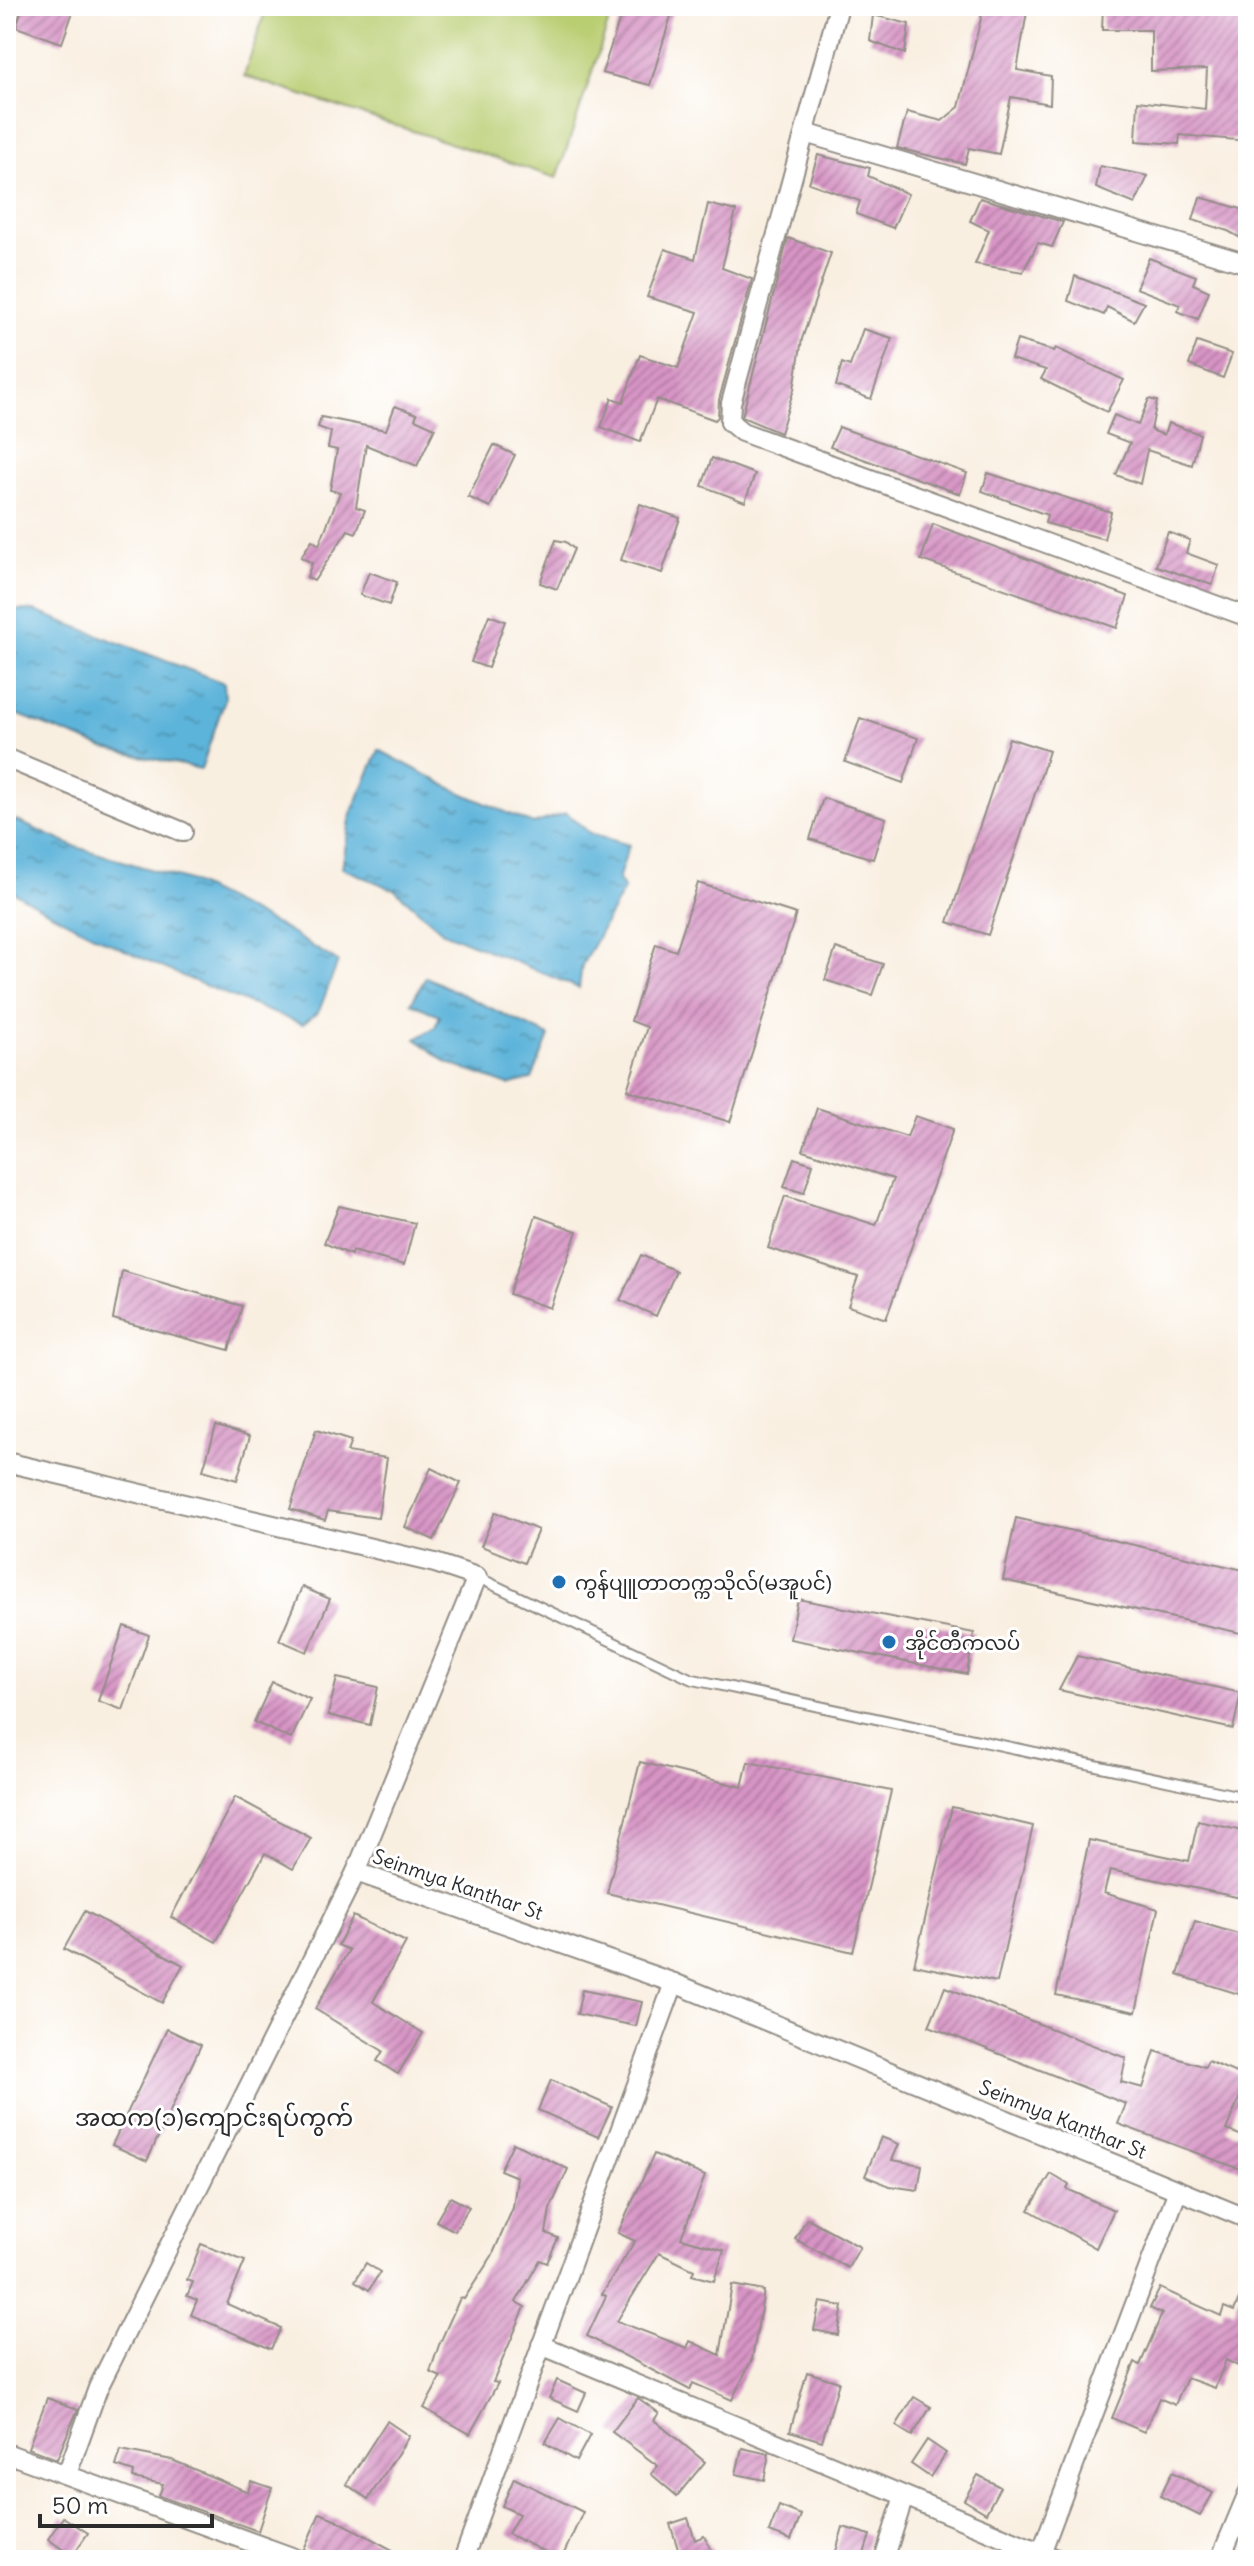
<svg xmlns="http://www.w3.org/2000/svg" width="1254" height="2566" viewBox="0 0 1254 2566" font-family="Delius,'Noto Sans Myanmar',sans-serif">
<style>
.pitch{fill:#b9cd71;stroke:#727c4e;stroke-width:2}
.water{fill:url(#water-ripples);stroke:#447082;stroke-width:2}
.building{fill:url(#building-hatch)}
.lines{fill:none;stroke-linecap:round;stroke-linejoin:round}
.lane-casing{stroke:#928d86;stroke-width:13}
.street-casing{stroke:#928d86;stroke-width:22}
.lane{stroke:#fff;stroke-width:9}
.street{stroke:#fff;stroke-width:18}
.poi-dot{fill:#1f6fb2;stroke:#fff;stroke-width:3}
.labels{text-anchor:middle;dominant-baseline:central;stroke-width:6;stroke-linejoin:round;paint-order:stroke}
.poi-label{font-size:20px;fill:#2b2b2b;stroke:#fff;text-anchor:start}
.street-label{font-size:20px;fill:#2b2b2b;stroke:#fff}
.quarter-label{font-size:24px;fill:#2b2b2b;stroke:#fff}
</style>
<defs>
<pattern id="water-ripples" width="26" height="14" patternUnits="userSpaceOnUse" patternTransform="scale(2)"><rect width="26" height="14" fill="#5db4da"/><path d="M2 4q2-2 4 0t4 0M15 11q2-2 4 0t4 0" fill="none" stroke="#4d93b1"/></pattern>
<pattern id="building-hatch" width="6" height="6" patternUnits="userSpaceOnUse" patternTransform="scale(2)"><rect width="6" height="6" fill="#d794c5"/><path d="M-1 1l2-2M0 6l6-6M5 7l2-2" fill="none" stroke="#af79a0"/></pattern>
</defs>
<rect width="100%" height="100%" fill="#fff"/>
<filter id="ink" filterUnits="userSpaceOnUse"><feTurbulence type="fractalNoise" baseFrequency=".0125" numOctaves="2"/><feDisplacementMap in="SourceGraphic" scale="16" xChannelSelector="R" yChannelSelector="G"/><feConvolveMatrix kernelMatrix="1 2 1 2 8 2 1 2 1" color-interpolation-filters="sRGB"/></filter>
<filter id="wash" filterUnits="userSpaceOnUse"><feTurbulence type="fractalNoise" baseFrequency=".006" numOctaves="4" result="noise"/><feDisplacementMap in="SourceGraphic" scale="32" xChannelSelector="R" yChannelSelector="G"/><feGaussianBlur stdDeviation="1.8" result="paint"/><feColorMatrix in="noise" values="0 0 0 0 0 0 0 0 0 0 0 0 0 0 0 0 0 1.4 0 .05"/><feComposite in="paint" operator="in"/></filter>
<g filter="url(#wash)">
<rect width="100%" height="100%" fill="#f9efe1"/>
<path class="pitch" d="M267,6H614L557,178L244,76Z"/>
<g class="water">
<path d="M6,609L35,611L224,683L225,699L201,769L104,748L6,710Z"/>
<path d="M379,750L453,789L533,824L566,813L591,834L629,845L618,880L624,889L582,965L579,988L443,932L395,890L342,868L351,814Z"/>
<path d="M6,816L73,846L189,881L281,927L338,962L319,1011L303,1024C199,986 102,944 6,888Z"/>
<path d="M426,977L549,1036L532,1079L508,1085L448,1063L416,1039L435,1027L440,1016L411,1003Z"/>
</g>
<g id="blocks">
<g class="building">
<path d="M23,6H75L62,43L16,27Z"/>
<path d="M624,6H674L650,85L602,73Z"/>
<path d="M984,6H1028L1017,70L1051,76L1050,104L1011,97L999,154L969,148L965,164L897,148L907,112L942,121L959,107Z"/>
<path d="M1103,6H1143V9L1242,6V37H1247L1244,74H1247L1245,111L1248,112V141L1180,135L1179,144L1136,141L1138,101L1205,109L1207,69L1151,71V30H1102Z"/>
<path d="M873,15L909,24L905,54L870,41Z"/>
<path d="M818,155L870,168L868,176L908,194L893,228L856,214L860,201L809,183Z"/>
<path d="M1100,166L1148,176L1135,204L1096,188Z"/>
<path d="M1200,197L1248,211V242L1228,231L1193,220Z"/>
<path d="M980,198L1063,222L1052,247L1038,243L1023,272L975,264L989,230L970,221Z"/>
<path d="M708,204L736,211L722,268L752,279L719,400L718,417L715,420L657,399L640,442L601,427L612,398L623,402L640,355L678,368L698,312L647,297L665,249L695,259Z"/>
<path d="M788,238L831,253L802,339L794,389L780,433L742,417Z"/>
<path d="M1149,258L1196,276L1193,284L1209,291L1198,319L1177,311L1180,305L1136,288Z"/>
<path d="M1075,276L1113,291L1144,303L1134,321L1107,307L1104,315L1068,301Z"/>
<path d="M863,329L892,338L871,399L836,386L842,363L850,366Z"/>
<path d="M1017,340L1054,351L1056,348L1124,380L1107,412L1041,379L1046,370L1011,359Z"/>
<path d="M1197,342L1232,354L1223,378L1189,365Z"/>
<path d="M1149,399L1157,401L1151,430L1164,435L1168,423L1200,434L1192,465L1147,450L1140,484L1116,475L1130,443L1106,434L1114,415L1138,425Z"/>
<path d="M395,406L417,414L415,419L435,428L417,466L366,445L356,507L365,510L356,533L348,530L314,581L307,577L312,563L301,557L312,540L319,545L340,492L330,490L337,450L328,448L331,432L318,427L321,417L386,430Z"/>
<path d="M839,427L967,473L960,494L830,447Z"/>
<path d="M494,445L515,455L490,507L468,497Z"/>
<path d="M712,458L755,474L745,502L702,486Z"/>
<path d="M988,473L1111,512L1104,539L1045,523L1047,515L982,491Z"/>
<path d="M640,504L680,518L662,573L621,560Z"/>
<path d="M933,524L1128,596L1117,628L921,560Z"/>
<path d="M1168,532L1190,540L1186,553L1219,565L1212,585L1156,566Z"/>
<path d="M556,540L566,542L574,549L557,589L540,583Z"/>
<path d="M369,572L397,582L389,605L360,595Z"/>
<path d="M489,615L505,621L488,668L471,662Z"/>
<path d="M860,718L918,738L903,783L845,762Z"/>
<path d="M1009,738L1049,751L988,935L948,922Z"/>
<path d="M823,798L886,818L873,859L810,839Z"/>
<path d="M698,883L796,914L730,1122L627,1090L647,1027L631,1021L656,944L676,951Z"/>
<path d="M836,948L883,964L872,995L825,980Z"/>
<path d="M817,1108L907,1137L915,1116L953,1129L886,1319L848,1306L858,1277L768,1248L785,1196L876,1225L893,1179L803,1150Z"/>
<path d="M794,1158L813,1164L804,1193L784,1187Z"/>
<path d="M339,1206L415,1223L404,1265L352,1251L351,1255L324,1243Z"/>
<path d="M536,1216L577,1231L550,1308L509,1294Z"/>
<path d="M641,1255L676,1271L656,1316L620,1300Z"/>
<path d="M122,1271L242,1306L229,1350L113,1319Z"/>
<path d="M216,1426L250,1436L237,1480L203,1470Z"/>
<path d="M316,1430L351,1441L347,1452L387,1458L378,1518L328,1511L325,1520L290,1509Z"/>
<path d="M431,1468L461,1483L434,1540L405,1527Z"/>
<path d="M495,1512L538,1530L524,1563L481,1546Z"/>
<path d="M1016,1518L1248,1571L1245,1634L1003,1580Z"/>
<path d="M302,1587L330,1599L307,1652L279,1640Z"/>
<path d="M798,1599L974,1633L967,1674L790,1639Z"/>
<path d="M124,1626L149,1635L123,1710L98,1701Z"/>
<path d="M1077,1656L1241,1693L1233,1729L1059,1690Z"/>
<path d="M337,1678L378,1687L370,1725L328,1715Z"/>
<path d="M272,1682L310,1699L291,1739L254,1722Z"/>
<path d="M640,1762L742,1787L748,1762L891,1791L853,1952L607,1893Z"/>
<path d="M235,1797L311,1838L293,1869L265,1853L216,1942L171,1917Z"/>
<path d="M952,1807L1033,1826L997,1982L914,1965Z"/>
<path d="M1198,1821L1248,1832V1866L1241,1898L1110,1870L1104,1893L1158,1909L1136,2012L1056,1995L1089,1840L1189,1861Z"/>
<path d="M85,1911L183,1965L162,2003L64,1949Z"/>
<path d="M353,1916L406,1942L373,2002L423,2033L398,2074L377,2061L383,2051L315,2009L349,1950L338,1945Z"/>
<path d="M1195,1921L1248,1937V1997L1178,1975Z"/>
<path d="M945,1987L1126,2058L1121,2082L1143,2088L1155,2051L1205,2067L1208,2061L1248,2078L1226,2130L1248,2138V2172L1118,2124L1126,2104L929,2026Z"/>
<path d="M582,1990L642,2002L636,2026L577,2014Z"/>
<path d="M167,2029L201,2045L147,2161L112,2145Z"/>
<path d="M551,2080L612,2107L598,2137L538,2110Z"/>
<path d="M881,2137L899,2144L892,2160L922,2165L918,2190L890,2186L865,2176Z"/>
<path d="M513,2143L568,2169L550,2209L546,2233L558,2238L547,2263L540,2260L516,2302L525,2307L493,2382L498,2383L470,2434L424,2408L441,2377L430,2372L439,2345L460,2298L464,2299L492,2256L513,2208L517,2177L500,2170Z"/>
<path d="M654,2154L705,2176L681,2238L724,2250L714,2281L692,2275L694,2270L659,2253L617,2321L687,2348L690,2341L720,2355L732,2285L764,2291L752,2359L732,2400L693,2383L690,2390L587,2336L606,2296L602,2294L635,2241L618,2233Z"/>
<path d="M1051,2174L1069,2185L1067,2189L1114,2210L1096,2248L1029,2210Z"/>
<path d="M450,2197L469,2207L455,2231L436,2221Z"/>
<path d="M807,2218L860,2247L848,2268L795,2239Z"/>
<path d="M201,2244L245,2261L227,2304L281,2328L271,2349L191,2315L197,2300L187,2296L193,2282L187,2280Z"/>
<path d="M366,2263L380,2272L369,2290L355,2281Z"/>
<path d="M1248,2279V2371L1226,2360L1215,2388L1187,2378L1175,2405L1159,2398L1144,2432L1112,2418L1135,2362L1140,2365L1162,2314L1150,2308L1160,2288L1221,2316L1224,2307L1234,2311Z"/>
<path d="M820,2302L843,2306L838,2335L814,2330Z"/>
<path d="M807,2372L839,2382L822,2441L790,2431Z"/>
<path d="M557,2380L586,2393L578,2411L549,2398Z"/>
<path d="M914,2397L931,2407L912,2436L896,2426Z"/>
<path d="M47,2398L78,2409L57,2459L28,2448Z"/>
<path d="M638,2398L659,2413L654,2420L705,2462L677,2496L651,2474L658,2466L612,2432Z"/>
<path d="M560,2418L590,2435L576,2461L545,2443Z"/>
<path d="M387,2421L409,2436L368,2499L346,2484Z"/>
<path d="M927,2440L946,2453L930,2477L911,2464Z"/>
<path d="M742,2448L769,2454L764,2480L736,2474Z"/>
<path d="M121,2450L172,2460L248,2492L251,2481L272,2488L258,2531L159,2496L163,2484L133,2478L134,2472L116,2466Z"/>
<path d="M1172,2472L1213,2493L1200,2516L1160,2496Z"/>
<path d="M978,2475L1000,2487L986,2513L964,2500Z"/>
<path d="M514,2478L583,2512L561,2560L508,2534L519,2514L502,2506Z"/>
<path d="M779,2506L801,2515L791,2540L769,2532Z"/>
<path d="M320,2513L337,2520L411,2560H325L310,2553L304,2549Z"/>
<path d="M63,2517L88,2533L72,2556L48,2539Z"/>
<path d="M688,2518L695,2540L704,2536L714,2554L703,2560H656L678,2549L670,2524Z"/>
<path d="M843,2527L870,2535L862,2560L835,2555Z"/>
</g>
</g>
</g>
<g filter="url(#ink)">
<use href="#blocks" fill-opacity="0" stroke="#928d86" stroke-width="2"/>
<g class="lines">
<g class="lane-casing">
<path id="lane" d="M477,1577L691,1679L1248,1798"/>
</g>
<g class="street-casing">
<g id="street">
<path d="M839,6L731,403L730,422L742,432L1248,617"/>
<path d="M805,133L1248,264"/>
<path d="M6,758L183,832"/>
<path d="M6,1462L435,1563L477,1577L356,1872L674,1983L1248,2219"/>
<path d="M541,2345L1059,2560"/>
<path d="M6,2453L300,2560"/>
<path d="M67,2474L98,2388L356,1872"/>
<path d="M1041,2553L1178,2190"/>
<path d="M463,2560L674,1983"/>
<path d="M884,2560L904,2496"/>
<path d="M1220,2560L1248,2493"/>
</g>
</g>
<use href="#lane" class="lane"/>
<use href="#street" class="street"/>
</g>
</g>
<g class="poi-dot">
<circle cx="559" cy="1582" r="8"/>
<circle cx="889" cy="1642" r="8"/>
</g>
<g class="labels">
<g class="poi-label">
<text x="575" y="1582">ကွန်ပျူတာတက္ကသိုလ်(မအူပင်)</text>
<text x="905" y="1642">အိုင်တီကလပ်</text>
</g>
<g class="street-label">
<text transform="translate(458 1884) rotate(19)">Seinmya Kanthar St</text>
<text transform="translate(1063 2119) rotate(22)">Seinmya Kanthar St</text>
</g>
<g class="quarter-label">
<text x="214" y="2117">အထက(၁)ကျောင်းရပ်ကွက်</text>
</g>
</g>
<rect width="1254" height="2566" fill="none" stroke="#fff" stroke-width="32"/>
<path d="M40 2514v12h172v-12" fill="none" stroke="#2b2b2b" stroke-width="4"/>
<text x="52" y="2514" font-size="24" fill="#2b2b2b" stroke="#ffffff" stroke-width="6" paint-order="stroke">50 m</text>
</svg>
